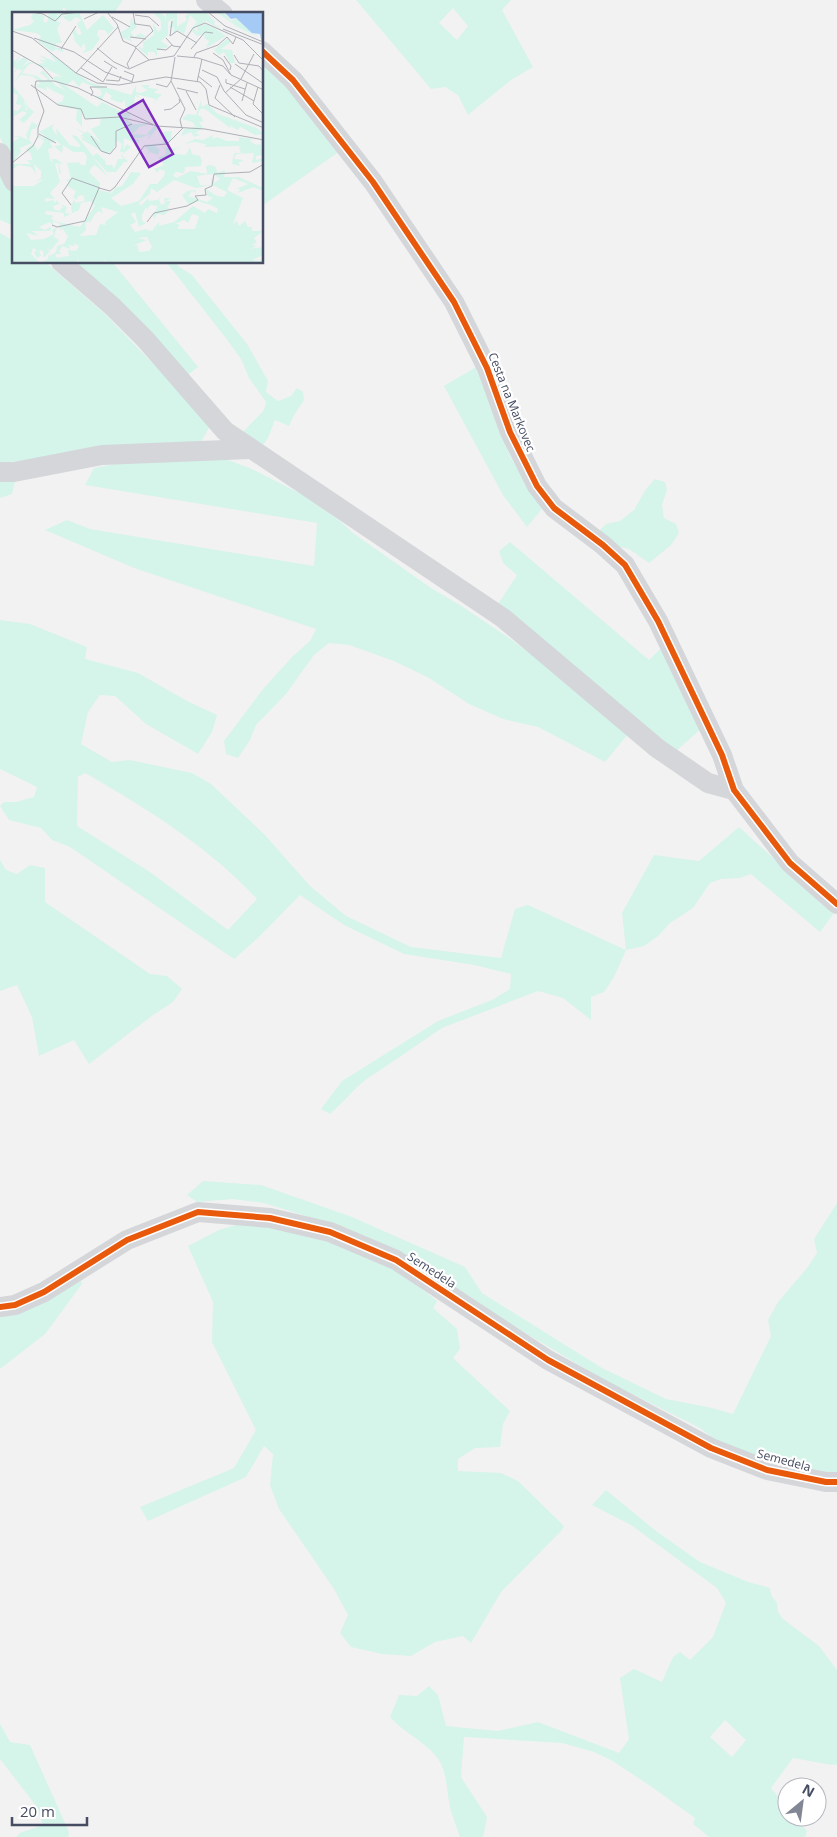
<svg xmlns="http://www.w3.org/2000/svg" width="837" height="1837" viewBox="0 0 837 1837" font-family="'Open Sans',sans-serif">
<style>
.green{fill:#d5f4ea;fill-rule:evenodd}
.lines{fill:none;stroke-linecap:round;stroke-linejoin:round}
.minor{stroke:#d4d6da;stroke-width:20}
.cycleway-casing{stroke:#fff;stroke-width:9}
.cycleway{stroke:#e8590c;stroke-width:6}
.labels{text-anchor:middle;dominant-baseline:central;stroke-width:4.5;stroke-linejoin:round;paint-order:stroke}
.street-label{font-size:12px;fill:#464c61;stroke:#fff}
.inset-road{fill:none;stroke:#aeb0b8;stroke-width:1}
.view{fill:#7b2cbf;fill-opacity:0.15;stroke:#7b2cbf;stroke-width:2.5}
.inset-edge{fill:none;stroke:#464c61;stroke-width:2.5}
</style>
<rect width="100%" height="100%" fill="#f3f2f2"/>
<g class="green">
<path d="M0,0H123L114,13L115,14H71L63,7L62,14H14V170L0,137Z"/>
<path d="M356,0H511L502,10L533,67L511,80L468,115L458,95L445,87L431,89ZM453,8L468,26L457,40L439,23Z"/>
<path d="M262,64L270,68L340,151L263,205Z"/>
<path d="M0,171L14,198V226L0,220Z"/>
<path d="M0,233L14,241V262L46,263L104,313L211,424L201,442L0,463Z"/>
<path d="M73,263H113L198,367L186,376Z"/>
<path d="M167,263H176L178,266L192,275L247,344L268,381L266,392L278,401L291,396L297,388L303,392L304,400L294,415L289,426L275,420L268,438L259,451L242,433L264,410L266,402L249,378L241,359L225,337Z"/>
<path d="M476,367L510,456L542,509L527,527L503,495L444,386Z"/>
<path d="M192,459L228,460L252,469L307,497L341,522L353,533L431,588L460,605L512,640L559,675L629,733L605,762L538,727L503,719L469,704L429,678L394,661L349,645L329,643L314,655L286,694L256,725L250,740L238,758L226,754L224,741L264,688L293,656L310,641L316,629L134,568L45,530L67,520L90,529L314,566L317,523L85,485L94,468L120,463Z"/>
<path d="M655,479L665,482L667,490L662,505L664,518L676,524L679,533L671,545L649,563L629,549L616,546L598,532L606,524L620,521L634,510L646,489Z"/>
<path d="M0,482H15L12,494L0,498Z"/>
<path d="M510,542L649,660L662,647L702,728L675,752L494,610L517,575L503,563L499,551Z"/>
<path d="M0,620L30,624L87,647L85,659L138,673L187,701L217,715L212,732L198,754L146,724L115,696L100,695L88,712L81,744L112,762L130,760L192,773L211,784L264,834L310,886L346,916L411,947L501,958L515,909L528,905L626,950L622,913L654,855L699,861L739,827L834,913L820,932L751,874L740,878L721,879L710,883L693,908L670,923L658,936L644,946L626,950L614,977L604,992L591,997V1020L563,998L538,991L442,1028L376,1073C360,1081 345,1101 330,1114L321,1109L342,1081L438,1021L492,1000L510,989L511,974L474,965L404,954L344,925L300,895L257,939L234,959L70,847L52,840L41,828L9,820L0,806L4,802H16L34,797L37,787L0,769ZM85,773C146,808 209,847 257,899L228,930L150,872L77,826L78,777Z"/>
<path d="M0,860L6,870L17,874L30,865L45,868V902L150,974L167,976L182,989L173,1002L153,1015L89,1064L74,1040L39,1056L32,1017L17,985L0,991Z"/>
<path d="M203,1181L261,1185L352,1217L465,1267L482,1293L602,1368L666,1399L712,1408L733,1414L771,1336L768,1320L778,1302L807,1268L817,1253L814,1239L837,1203V1473H810L769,1462L719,1443L700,1428L604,1380L474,1302L309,1217L264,1203L232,1199L197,1202L187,1195Z"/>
<path d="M242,1223L294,1229L334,1241L395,1268L437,1301L433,1308L457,1329L460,1349L453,1358L510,1411L503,1424L500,1447L475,1448L458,1459V1471L501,1473L518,1481L564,1526L562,1530L501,1592L471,1643L463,1636L435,1642L411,1656L382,1654L351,1647L340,1633L348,1615L334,1589L279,1509L270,1485L273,1454L264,1446L246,1477L148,1521L140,1507L234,1468L256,1430L212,1342L213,1302L188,1246L219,1230Z"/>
<path d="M78,1275L82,1284L45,1334L0,1369V1317Z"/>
<path d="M606,1490L656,1531L700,1562L748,1582L770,1588L771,1595L777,1603L778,1612L783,1619L819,1646L837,1670V1764L832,1765L793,1758L771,1788L787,1807V1817H795L807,1831L805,1837H709L693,1824L695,1818L649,1785L611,1760L594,1752L562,1743L464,1737L461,1777L487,1817L483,1837H460C457,1827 452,1817 450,1807C446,1789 448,1770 435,1755C422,1740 403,1732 390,1717L399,1695L417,1696L429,1686L438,1695L446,1726L498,1731L538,1722L619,1753L629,1739L620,1678L634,1669L662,1682L673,1657L680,1652L690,1660L713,1637L726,1603L717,1588L631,1525L592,1505ZM725,1720L746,1740L732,1757L710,1737Z"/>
<path d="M0,1724L10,1742L30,1745L69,1832L68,1837H16L20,1833L43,1825L37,1807L0,1759Z"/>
</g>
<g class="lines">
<g class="minor">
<path d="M206,0L223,14"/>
<path d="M262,51L293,80L373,182L454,302L487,368L510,432L537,486L554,508L603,545L625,565L658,621L722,755L734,790L790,863L837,904"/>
<path d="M0,153L14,182"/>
<path d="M61,262L112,306L145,339L225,431L503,618L657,748L708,783L734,790"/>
<path d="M0,472H14L102,455L250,449"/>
<path d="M0,1307L15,1305L44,1292L127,1240L198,1212L270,1218L330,1232L396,1260L548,1360L711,1448L767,1470L826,1482H837"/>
</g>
<g class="cycleway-casing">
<g id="cycleway">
<path d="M262,51L293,80L373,182L454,302L487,368L510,432L537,486L554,508L603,545L625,565L658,621L722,755L734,790L790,863L837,904"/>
<path d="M0,1307L15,1305L44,1292L127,1240L198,1212L270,1218L330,1232L396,1260L548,1360L711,1448L767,1470L826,1482H837"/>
</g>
</g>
<use href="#cycleway" class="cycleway"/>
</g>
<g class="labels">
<g class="street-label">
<text transform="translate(512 402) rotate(68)">Cesta na Markovec</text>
<text transform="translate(432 1270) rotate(33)">Semedela</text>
<text transform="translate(784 1460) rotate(15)">Semedela</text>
</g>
</g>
<g transform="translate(12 12)">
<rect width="251" height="251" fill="#f3f2f2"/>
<path d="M37,0H45V6L48,0H67L75,18L91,3L102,16L96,23L93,18H86L85,24L92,22L86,24L88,27L80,38L70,41L74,37L72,31L69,36L60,26L63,28L60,19L63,17L66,23L70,22L65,12L69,8L64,5L58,10L50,5L55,3H51L45,10H49L45,17L50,31H44L43,35L52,38L50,40L44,37L40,40L26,29L29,24L24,21L0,18L18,13L22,9L19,6L21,1L33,4L31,9L35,11ZM141,0H152L149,2L153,4L154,12V0H165V15L175,8L173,4L178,0H194L203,10L202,12L217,23L194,9L178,18L185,10L178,3L172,22L165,18L161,23L162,15L157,16L162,6L156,10V23L149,29L157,35L145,38V45L142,40H136L135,44L127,36V34L131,37V30L142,23L141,11L146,20L149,17V9ZM204,0H211L219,9L224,6L240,21L248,24L240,22L227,16ZM119,6L125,15L119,20L122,25L128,21L135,25L125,26L116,24L121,30L111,26L109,20L118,15ZM193,12L202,16L214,24L194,36L197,29L192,26L193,22L185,24L180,19L183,16L185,20V15ZM216,26L219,30L209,37L220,38L223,51H218L212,40L207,43L202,38ZM37,41L77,70L119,83L124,73V80L129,81L136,78L133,77L129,73H138L136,76L146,77L142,81L150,82L141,92L144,87L123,82L129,86L123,84L121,97L113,94V88L109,91L98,87L100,84L94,80L89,89L84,84H89L83,80L90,84L89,78L70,70L67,75L61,68L55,73L48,70L85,95L90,90L112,101H119L117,105L109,102L122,108L113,106L120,112H139L127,115L121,122L134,123L142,114L146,115L135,129L138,122L129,126H120L128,128L125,132L112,126L111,138L115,132L119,135L110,143L116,150H112L104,160H95L81,145L96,165L83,153L80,155L77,160L88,171L86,178L100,181L103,176L110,174L119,160L129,161L121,172L99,186L109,194L127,189L138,172H145L152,164L153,159L147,157L146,161L142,157L152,153L146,145L153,143L154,137L149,135L162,137L183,127L191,128L201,123L200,127L205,125L215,129H227V125L240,127L238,129L244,133L248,132V128H251L248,129L251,143L244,144V148L251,146V149L240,151L242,141L224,142L222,147L232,148L226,151L229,154L220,152L222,141H229L227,134L193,135L194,132L182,130L172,132L158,141L174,143L178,135L180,142L188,144L190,149L189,154L173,155L172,161L164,160L161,163L164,166L179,159L195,162L194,154L199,153L204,155L205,161L213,158L212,165H227L251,176V179L241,175L226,181L228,177H224L236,172L221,166L215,178L231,186L221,212L225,209L227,214L233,209L236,215H240V219H251L242,226L245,230L240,233L245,234L238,237L251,235V243L240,248L247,249L251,245V251H93L94,246L91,251H67L66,246L65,251H0V170L2,174H22L32,167L23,170L29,166L24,157L29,166V159L22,152L24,162L19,155L6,153L0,158V152H19L15,148H20L19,142L14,137L21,132L26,138L29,134L32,129L27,125L25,128L27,123L31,127L33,124L27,120L42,112L40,116L45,124L44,116L58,133L65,135L69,134L59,123L65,124L81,144L85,141L92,148V145L94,153H100L102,157L106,147H112L109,144L112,140H108L110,132L105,128L101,139L94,142L69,127L72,125L68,124L72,122L64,116L73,121L75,119L90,132L79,117L88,113L89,106L74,107L70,100V115L64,108L65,98L46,93L44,91L50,90L52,84L35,76L43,77L34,75L35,78L25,75L24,71L27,73L28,70L20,64L9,63L3,69L10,58L5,57L1,63L4,56L0,55V47L3,49L9,43L4,51L12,45L16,48L10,55L17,50L22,52H17L10,61L25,64L32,69L36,67L28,61L31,58L43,73L54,79L41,67L43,64L51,65L24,52L33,51L26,47L35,49L27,43L44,50ZM43,127L49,133L42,134L50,141L51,133L61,140H72L75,145L73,154L66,151L69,150L55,151L59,167L52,168L57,169L55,174L64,179L61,185L65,188L66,184L71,183L73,189L64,191L62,188L59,193L60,202L53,201L55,195L49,192L51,195L47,199L42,197L41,194L48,192L44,188V191L41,188L33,190V186L43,187L38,181L48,170L43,152L46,151L47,161L49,162L47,151L52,152L44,147H39L42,152L38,148L36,137L41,136L38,130L42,131ZM201,162L208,167L202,171V168L199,165V174L188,173L185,164L176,165ZM162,168L184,176L200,173L215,180L212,185L205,184L194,177L195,184L201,186L195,190L176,184L180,179L184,181L183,178L176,179L170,183L177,193L185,189L199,193L206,197L205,201L196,197L193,201L181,194L162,210L147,214V210L140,219L133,217L123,220L118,213L124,210L119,202L123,200L127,215L134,211L130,209V203L134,195L135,198L138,193L146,194L141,203L142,207L145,202L152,203L157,199H151L159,196H155L159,189H154L159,186H152L153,191L149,193L147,188L151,182L146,188L137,189L136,186L129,194L127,191L138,182L139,176L145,180ZM85,185L81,197L68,215L42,209L39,206L42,204L33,202L34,199L52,201V205L67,198L69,191L78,189L82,193ZM89,195L106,200L93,210L94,213L88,212L84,223L67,224L74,218L73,211L78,209L76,214L83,202L87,199L91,202ZM180,202L187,204L183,217H166L167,212H163L172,208L176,211ZM41,209L49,212L46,215L50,219L49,214L56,225L52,232L45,234L44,240L38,244L37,241L36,247L28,251L19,242L21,236L25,238L22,240L25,246L29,244L27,238L31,239L32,246L38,239L34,237L39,238L47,228L42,225L45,215L40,218L42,222L32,227L19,228L14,221L27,224L20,219H38L40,214L33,218L27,215L38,210L41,214ZM135,225L140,235L137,239L127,240L125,233L120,234L135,228L125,226ZM62,231L67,234L64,239L56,238L57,244L45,246L43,242H50L47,240L50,234L58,237L57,233L63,234ZM0,73L12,87L14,98H16L14,95L15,88V94L22,100L12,111L7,108L15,101L11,99L2,104L1,115L0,98L6,99L10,93L4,92L6,83L0,80ZM189,88L190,95L195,92L206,102L245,116L251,122L243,123L229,115L225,118L218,113L219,115L218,116L193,97H188L186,103L190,105L191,110H187L191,116L183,121L188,123L182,125L179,120L169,124L172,117L184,115L180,110L170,107L176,102L184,103ZM20,110L25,113L28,110L23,117H20L17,128L20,131L8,136L9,140L0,151V131L8,125H1L7,124L16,128L14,123ZM160,119L159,127L166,123L154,132L142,134L148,137L146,143L138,140L135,143L137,139L132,133L151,131V120Z" fill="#d5f4ea" fill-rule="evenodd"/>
<path d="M212,0H251V39L248,22L240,21L224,6L219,7Z" fill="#a5caf5"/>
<path class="inset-road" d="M19,0L31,2L43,9L50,2L68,0M95,0L105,12L111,29L124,35M121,0L123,12L138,14L141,19L124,35M196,0L213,14L251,30M123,3L137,5L147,14M100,5L118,15M72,7L87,0M160,9L158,24L165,19L185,31M211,17L252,33M0,19L20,26L64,61L85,71L107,73L154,65L188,70L194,77L197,93L252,116M118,25L134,27M22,26L62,40L93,60L121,70M154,26L161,34L169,35M123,35L137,48L162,44L181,16L193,11L231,28L252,49M85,36L102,50L117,57L137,48M49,37L64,14M145,37L154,38L160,33M179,37L193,20L201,21M0,38L30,55L41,67M201,41L211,48L219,63L252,78M222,43L227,51L247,54L252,60M165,44L186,46L211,54L218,62M212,44L219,54L218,58M163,45L159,69L173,97L168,108L170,116M182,45L184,41L206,33L215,25L221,32L224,25M92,49L105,57M223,52L252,72M69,56L91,70L100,55M117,56L115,52L124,36M190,58L205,65L212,79L234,103L252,111M112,59L122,63L120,69M64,61L106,15M186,64L200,75M214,67V71L233,77M229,67L242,42M94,68L107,69L109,64M185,70L190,47M144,72L155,75L159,69M19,73L46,93L69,97L73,107L107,105L141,113M208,73L203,86L223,105M218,75L242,89M246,75L241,92L252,103M165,76L186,81M174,79L184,98M213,81L229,67M79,84L81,80L78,75H95M230,89L235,71M152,98L159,97L168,90L167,87M27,122L44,131M79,124L89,139L98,142L104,135V119L120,112M0,151L21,134L26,124V116L32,99L23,74L24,69H42L66,76L144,114L193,117L252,128M59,193L50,181L60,166L88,176M135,210L142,201L175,194L186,188L183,184L194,183L193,177L200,174L202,162L238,160L252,152M40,213L45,215L73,209L87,176L98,179L103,175L132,134L155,132L171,116"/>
<path class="view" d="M131,88L161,142L137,155L107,102Z"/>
<rect width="251" height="251" class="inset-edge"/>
</g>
<g transform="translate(802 1802) rotate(29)"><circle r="24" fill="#ffffff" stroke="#b5b7c0"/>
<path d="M0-4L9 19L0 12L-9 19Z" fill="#838694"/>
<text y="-8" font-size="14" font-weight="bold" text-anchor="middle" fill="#464c61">N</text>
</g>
<path d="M12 1817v8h75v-8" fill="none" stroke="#464c61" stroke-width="2.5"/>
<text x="20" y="1817" font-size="15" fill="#464c61" stroke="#ffffff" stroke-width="4" paint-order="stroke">20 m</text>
</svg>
